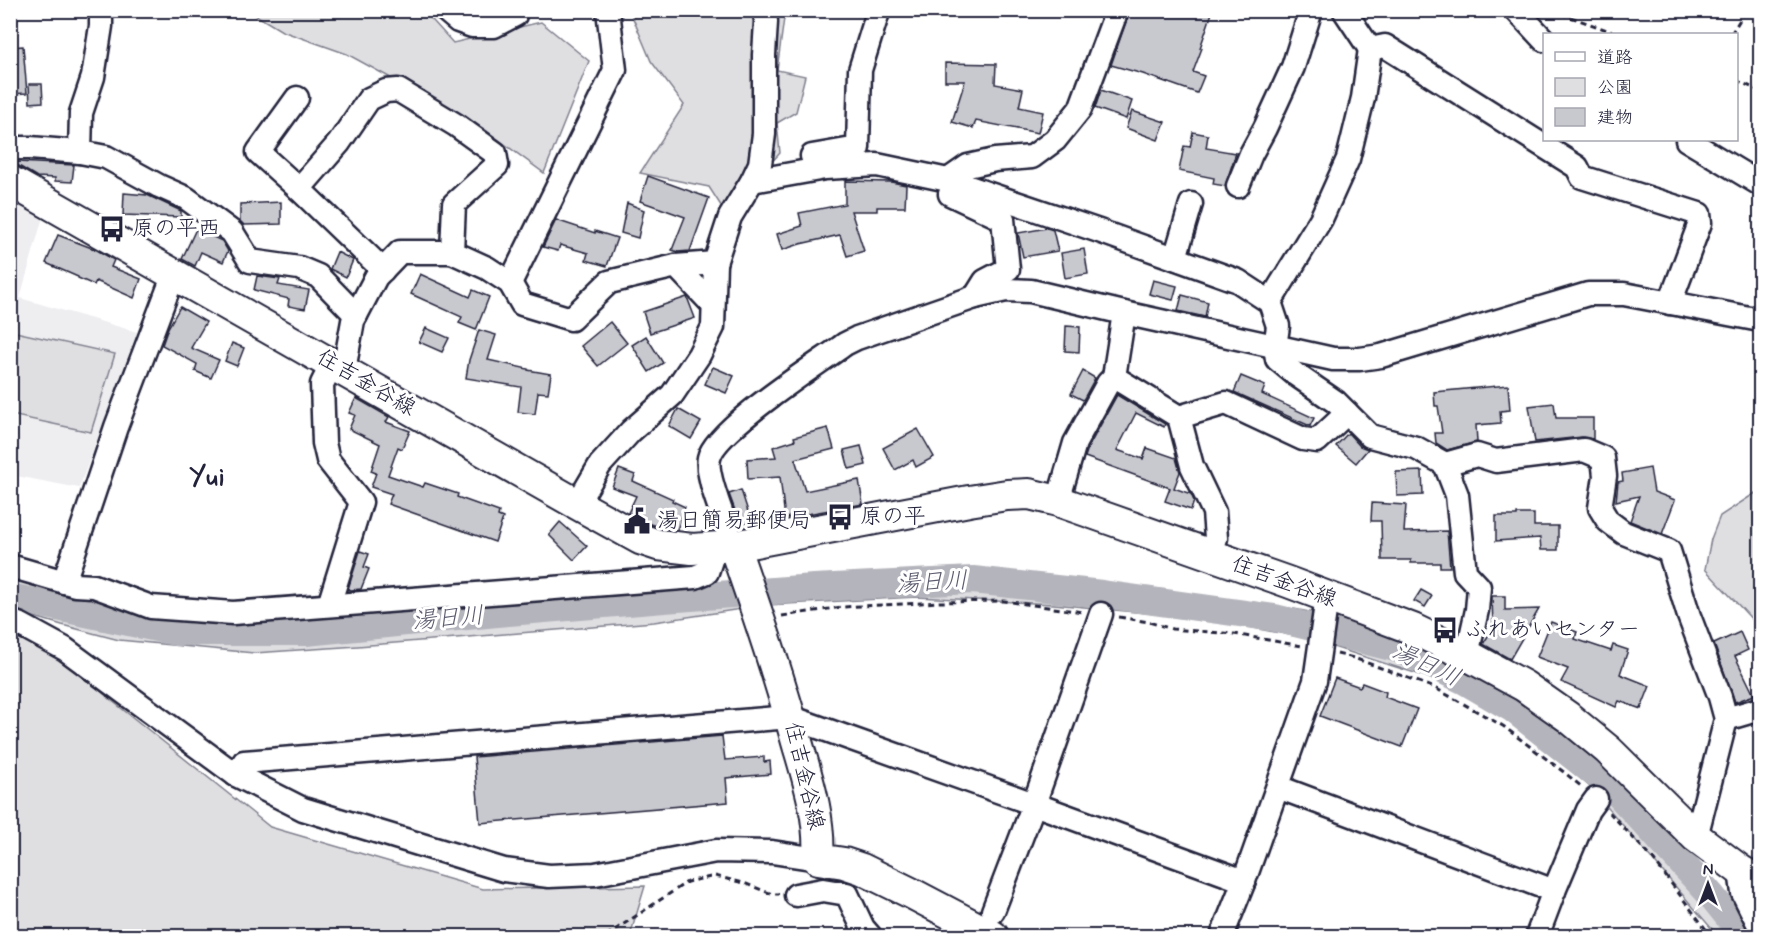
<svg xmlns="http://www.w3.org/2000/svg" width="1771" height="947" viewBox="0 0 1771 947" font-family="Mynerve,'Klee One',sans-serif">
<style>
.built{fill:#eeeef1}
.green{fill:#dfdfe2;stroke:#80808e;stroke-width:1.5}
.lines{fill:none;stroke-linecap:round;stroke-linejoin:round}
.river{stroke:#b4b4bc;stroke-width:28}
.building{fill:#c8c8cf;stroke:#22223b;stroke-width:1.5}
.minor-casing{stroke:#22223b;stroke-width:27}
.major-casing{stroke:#22223b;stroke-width:34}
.path{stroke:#22223b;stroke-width:3;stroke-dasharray:6 4.5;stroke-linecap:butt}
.minor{stroke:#fff;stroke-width:22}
.major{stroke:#fff;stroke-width:30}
.labels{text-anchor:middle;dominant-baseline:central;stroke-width:6;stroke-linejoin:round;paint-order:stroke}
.poi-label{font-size:22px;fill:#22223b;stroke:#fff;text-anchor:start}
.street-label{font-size:22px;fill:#22223b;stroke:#fff}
.water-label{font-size:24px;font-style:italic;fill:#5c5c6f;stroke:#fff}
.quarter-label{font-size:26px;font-weight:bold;fill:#22223b;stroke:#fff}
</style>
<rect width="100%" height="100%" fill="#fff"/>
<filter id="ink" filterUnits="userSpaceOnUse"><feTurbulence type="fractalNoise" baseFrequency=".0167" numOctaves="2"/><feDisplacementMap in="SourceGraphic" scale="12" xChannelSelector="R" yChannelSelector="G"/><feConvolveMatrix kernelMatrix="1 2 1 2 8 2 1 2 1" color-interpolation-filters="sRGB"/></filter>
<g filter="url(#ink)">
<path class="built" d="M10,197L43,217L20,298L137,332L79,488L11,475Z"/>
<g class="green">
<path d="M249,11H424L453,43L541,22L589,61L544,173L484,129L347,54L282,31Z"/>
<path d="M630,11H785L777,70L805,76L796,112L777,123L780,153L725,212L709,187L640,173L684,105L651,61Z"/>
<path d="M11,331L115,354L91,432L11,415Z"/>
<path d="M1760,490V628L1705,569L1711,539L1720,516Z"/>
<path d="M967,569L1086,582L1201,598L1289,608L1387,627L1554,714L1641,803L1752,936H1718L1590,787L1517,724L1440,681L1305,638L1207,619L1053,604L917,597L768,605L654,622L358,646L254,653L119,640L62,625L11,610L10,574L105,605L198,622L424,601L569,595L707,585L784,583L855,574Z"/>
<path d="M10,636L50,648L111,700L270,827L483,889L645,886L630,936H11Z"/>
</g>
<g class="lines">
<path class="river" d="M10,597L176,632H306L497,613L664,599L814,588L973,580L1102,594L1275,618L1399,649L1465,681L1513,709L1611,786L1711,895L1744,936"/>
</g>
<g class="building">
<path d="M1130,10H1213L1200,48H1202L1193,72L1204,76L1197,93L1143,74L1111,65Z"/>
<path d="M23,46L27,93L10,94V76H12L10,47Z"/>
<path d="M945,63L996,64L995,84L1023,89L1019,107L1043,112L1038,133L976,121L973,128L952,122L965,81H945Z"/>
<path d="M29,84H42L43,102L30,103Z"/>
<path d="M1101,90L1132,101L1126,119L1095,108Z"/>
<path d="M1132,111L1165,122L1158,140L1126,128Z"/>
<path d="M1193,132L1208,135L1206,148L1236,153L1225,186L1213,184L1214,178L1179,171L1184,146L1190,147Z"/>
<path d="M17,162L74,165L72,182L55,181V178L37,177L17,165Z"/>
<path d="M648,176L709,198L690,251L678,252L672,250L685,217L640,201Z"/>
<path d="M845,181L891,182L906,185L905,207H877V211H851L864,251L847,256L840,235L800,244L782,250L777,234L802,226L799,213L845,204Z"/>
<path d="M124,193L147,195L179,210L181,211V217L123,215Z"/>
<path d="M281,202V224L244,225L240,221V204Z"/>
<path d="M627,203L644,210L638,238L621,233Z"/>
<path d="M556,220L595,233V231L617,238L607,266L586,260L588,253L560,245L558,251L543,247Z"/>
<path d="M1047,228L1053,230L1058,251L1023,257L1018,233Z"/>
<path d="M196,229L222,241L228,251L223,262L201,252L195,266L182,259Z"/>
<path d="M58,235L97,250L114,260L111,267L141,279L134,298L96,281L94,285L78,278V277L46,263Z"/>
<path d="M1084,249L1088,274L1065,278L1061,253Z"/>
<path d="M337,252L353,260L346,277L330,269Z"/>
<path d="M420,274L470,297L473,290L489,297L476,330L459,323L462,317L411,294Z"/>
<path d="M257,276L280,279L278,285L309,290L305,309L288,306L289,299L254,290Z"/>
<path d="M1153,280L1177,286L1173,300L1149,294Z"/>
<path d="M1182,295L1208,302L1205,317L1178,311Z"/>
<path d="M687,297L695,318L650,333L643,312Z"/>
<path d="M180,307L206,322L191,348L219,360L211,378L195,371L197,364L162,345L168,328Z"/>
<path d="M610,322L627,343L598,366L581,346Z"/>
<path d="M1066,326L1080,327L1079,352L1065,351Z"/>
<path d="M426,328L449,338L442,352L419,342Z"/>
<path d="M479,330L496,335L488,360L528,369V370L551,374L548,393L538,392L535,414L518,412L521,387L466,378L469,360Z"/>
<path d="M646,336L663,363L649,372L632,345Z"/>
<path d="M232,343L244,348L237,366L225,361Z"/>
<path d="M713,367L734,376L726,393L705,384Z"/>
<path d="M1083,371L1095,378L1083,400L1071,394Z"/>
<path d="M1241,376L1265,386L1262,394L1314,418L1310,426L1234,392Z"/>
<path d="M1508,385L1510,410L1500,411L1501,423L1476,425L1477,442L1447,450L1436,443L1435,433H1442L1438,406H1435L1434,392Z"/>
<path d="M1117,395L1165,424L1164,427L1136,413L1117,450L1143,459L1147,448L1176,458L1180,472L1174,488L1191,494L1194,501L1191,510L1165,501L1170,488L1085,457L1088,448Z"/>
<path d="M356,398L389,417L386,422L410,431L402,449L398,447L388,475L423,487L425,483L458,494L457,497L499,512L498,516L503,518L495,542L388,504L392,494L371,487L376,473L371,471L380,444L349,429L355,415L349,413Z"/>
<path d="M1554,403L1556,418H1593V439L1582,437L1535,442L1529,406Z"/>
<path d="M678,409L701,422L691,439L669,426Z"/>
<path d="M828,428L834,449L795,459L805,491L859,480L863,504L785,518L780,477L748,479L747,459L776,457L773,447L795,440L794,437Z"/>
<path d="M918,429L934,457L916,467L913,460L895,470L883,448Z"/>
<path d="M1348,433L1360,446L1368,449L1356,463L1336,446Z"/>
<path d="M861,446L866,465L849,469L844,450Z"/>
<path d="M1650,468L1654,492L1675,500L1662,534L1630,521L1639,496L1616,501L1618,482L1623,481L1622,473Z"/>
<path d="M619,469L635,475L633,481L673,499L672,501L685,507L677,530L662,528L647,523L628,513L636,496L612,487Z"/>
<path d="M1422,471L1423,495L1397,496L1396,472Z"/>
<path d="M741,490L751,521L740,524L729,494Z"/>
<path d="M1372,503L1406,505L1404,532L1447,531L1450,567H1440V563H1411V560H1382L1381,521H1371Z"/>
<path d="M1517,514H1534V526H1558V550H1541L1540,538L1496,541V516H1517Z"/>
<path d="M560,522L587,546L574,560L549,535Z"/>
<path d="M360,551L369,554L364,567L369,569L361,589L351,590L348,589Z"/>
<path d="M1421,590L1432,596L1425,607L1414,601Z"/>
<path d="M1492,596H1505V610L1539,609L1510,659L1483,644L1493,628Z"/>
<path d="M1551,622L1577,632L1575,639L1611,651L1613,645L1628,650L1620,674L1650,686L1641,709L1619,701L1616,707L1561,682L1568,669L1537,657Z"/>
<path d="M1740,632L1748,650L1735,656L1754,695L1735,702L1714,644Z"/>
<path d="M1335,678L1360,687L1362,683L1386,692L1385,697L1417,709L1402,747L1320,716Z"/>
<path d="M722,736L725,760L764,757V762L770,761L771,774L726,778L728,802L480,823L474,757Z"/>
</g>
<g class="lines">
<g class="minor-casing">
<g id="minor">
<path d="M445,10L458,21L472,26H494L515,15L516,10"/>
<path d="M1344,10L1370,49L1385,46L1577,167L1582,177L1699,214L1700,223L1670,303"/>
<path d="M1516,10L1544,40"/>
<path d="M297,98L258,152L299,189"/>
<path d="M1687,140L1760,184"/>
<path d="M10,148H30L80,152L106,157L159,186L186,198L232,232L250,261L299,268L318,276L356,315"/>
<path d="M80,152L81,113L93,77L101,26V10"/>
<path d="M812,156L858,148L860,70L878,12"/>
<path d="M948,180L968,166L995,160L1032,157L1055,140L1080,109L1117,10"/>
<path d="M752,181L825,168L877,165L948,180L1099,231L1238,281L1270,302L1278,326L1275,347L1277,359L1295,374L1336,402L1370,436L1416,448L1445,464L1457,495L1465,572L1479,587L1477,610L1467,655"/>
<path d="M1238,186L1251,154L1265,128L1293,67L1311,10"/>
<path d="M950,194L1003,219L1008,269L985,281L975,297"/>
<path d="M1175,258L1191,204"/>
<path d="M676,266L713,305"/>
<path d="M383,270L299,189L339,143L369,99L386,91L398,90L456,125L495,153L497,165L454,204L452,252"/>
<path d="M510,283L615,70L608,10"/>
<path d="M1270,302L1321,219L1348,159L1363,98L1370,49"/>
<path d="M1124,313L1114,377L1179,417"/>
<path d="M344,370L353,321L376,277L400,252H452L487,268L510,283L522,304L571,319L609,282L676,266L715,263"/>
<path d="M1445,464L1477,455L1496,461L1584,450L1603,458L1605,476L1600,508L1608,521L1624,533L1669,551L1689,616L1720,697L1726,719L1696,837"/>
<path d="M1058,501L1075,443L1108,383L1114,377"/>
<path d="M577,504L600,465L631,431L672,395L699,355L713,327L715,263L730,217L752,181L760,164L764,134V55L766,22L765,10"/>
<path d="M734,546C727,527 705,476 709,458C715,429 818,364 845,344L857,338L975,297L1006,290L1031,291L1124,313L1333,359H1360L1381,356L1588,294H1624L1760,320"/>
<path d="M1210,555L1216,538L1214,512L1192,466L1179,417L1226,403L1303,439L1317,441L1347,413"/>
<path d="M10,566L75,585L94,586L151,607L233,613L695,577L707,572L715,548"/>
<path d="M64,582L116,427L174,274"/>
<path d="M329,605L361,502L328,460L324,443L322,384L332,364"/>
<path d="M10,621L21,625L65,649L236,775L303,809L504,870L549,876L595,874L716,851L772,852L818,859"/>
<path d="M1726,719L1760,709"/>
<path d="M236,775L244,762L790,717L1034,804L1244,881"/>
<path d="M1278,787L1554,891L1537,936"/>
<path d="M1740,870L1743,893L1760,927"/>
<path d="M1554,891L1588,810L1596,799"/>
<path d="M796,895L823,890L847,894L863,928L870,936"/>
<path d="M993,911L1034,804L1101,614"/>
<path d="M1222,936L1244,881L1315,681L1327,597"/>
</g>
</g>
<g class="major-casing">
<g id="major">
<path d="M10,181L577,504L640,539L658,545L692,549L734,546L969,501L1007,495L1029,494L1058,501L1288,582L1413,629L1467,655L1524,686L1568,717L1608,750L1696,837L1740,870L1760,882"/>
<path d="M734,546C757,611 779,676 797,742C808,780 821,819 818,859L844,863L862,869L911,893L993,936"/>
</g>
</g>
<g class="path">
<path d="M1551,10L1618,34"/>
<path d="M1731,34L1746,10"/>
<path d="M1736,80L1760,91"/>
<path d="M782,616L842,607L941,602L1004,601L1083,612"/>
<path d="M1119,617L1149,622L1172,629L1234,634L1302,646"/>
<path d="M1337,654L1354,658L1435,688L1503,726L1565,773L1582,787"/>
<path d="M1609,812L1652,858L1711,936"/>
<path d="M606,936L687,882L715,876L744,883L772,894H779"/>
</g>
<use href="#minor" class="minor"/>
<use href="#major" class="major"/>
</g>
</g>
<defs>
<g id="bus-bare" transform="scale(2.07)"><path d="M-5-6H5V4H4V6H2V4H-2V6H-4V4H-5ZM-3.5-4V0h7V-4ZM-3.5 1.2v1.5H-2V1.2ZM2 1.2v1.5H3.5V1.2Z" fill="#22223b" stroke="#fff" stroke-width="2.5" paint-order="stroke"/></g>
<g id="civic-bare" transform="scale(2.07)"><path d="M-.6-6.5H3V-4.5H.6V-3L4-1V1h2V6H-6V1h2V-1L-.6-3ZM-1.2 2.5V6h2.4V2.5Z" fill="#22223b" stroke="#fff" stroke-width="2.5" paint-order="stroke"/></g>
</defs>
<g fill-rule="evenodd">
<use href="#bus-bare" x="112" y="229"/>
<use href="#bus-bare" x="840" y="517"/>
<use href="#civic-bare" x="637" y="521"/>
<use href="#bus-bare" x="1445" y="630"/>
</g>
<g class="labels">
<g class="poi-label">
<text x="132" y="229">原の平西</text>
<text x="860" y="517">原の平</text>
<text x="657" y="521">湯日簡易郵便局</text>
<text x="1465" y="630">ふれあいセンター</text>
</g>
<g class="street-label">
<text transform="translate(366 383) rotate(30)">住吉金谷線</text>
<text transform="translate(1284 582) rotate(20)">住吉金谷線</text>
<text transform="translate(804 776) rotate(77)">住吉金谷線</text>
</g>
<g class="water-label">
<text transform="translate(932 583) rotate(-3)">湯日川</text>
<text transform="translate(448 619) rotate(-5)">湯日川</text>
<text transform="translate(1426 665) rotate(25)">湯日川</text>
</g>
<g class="quarter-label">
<text x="207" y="478">Yui</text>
</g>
</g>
<rect width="1771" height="947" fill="none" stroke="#fff" stroke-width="36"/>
<rect x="18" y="18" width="1735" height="911" fill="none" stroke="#22223b" stroke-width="2" filter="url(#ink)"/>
<rect x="1543" y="33" width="195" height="108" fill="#ffffff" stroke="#a7a7b1" stroke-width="1.5"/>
<rect x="1555" y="52" width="30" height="9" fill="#ffffff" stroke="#a7a7b1" stroke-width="1.5"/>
<text x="1597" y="63" font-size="18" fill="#22223b">道路</text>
<rect x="1555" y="78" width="30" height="18" fill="#dfdfe2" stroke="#a7a7b1" stroke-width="1.5"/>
<text x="1597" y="93" font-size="18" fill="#22223b">公園</text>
<rect x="1555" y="108" width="30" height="18" fill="#c8c8cf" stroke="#a7a7b1" stroke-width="1.5"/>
<text x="1597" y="123" font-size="18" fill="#22223b">建物</text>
<g transform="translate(1708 884)" stroke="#ffffff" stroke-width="4.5" paint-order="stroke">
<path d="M0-4.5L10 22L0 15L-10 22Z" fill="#22223b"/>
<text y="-9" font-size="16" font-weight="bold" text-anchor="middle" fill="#22223b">N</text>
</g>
</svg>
